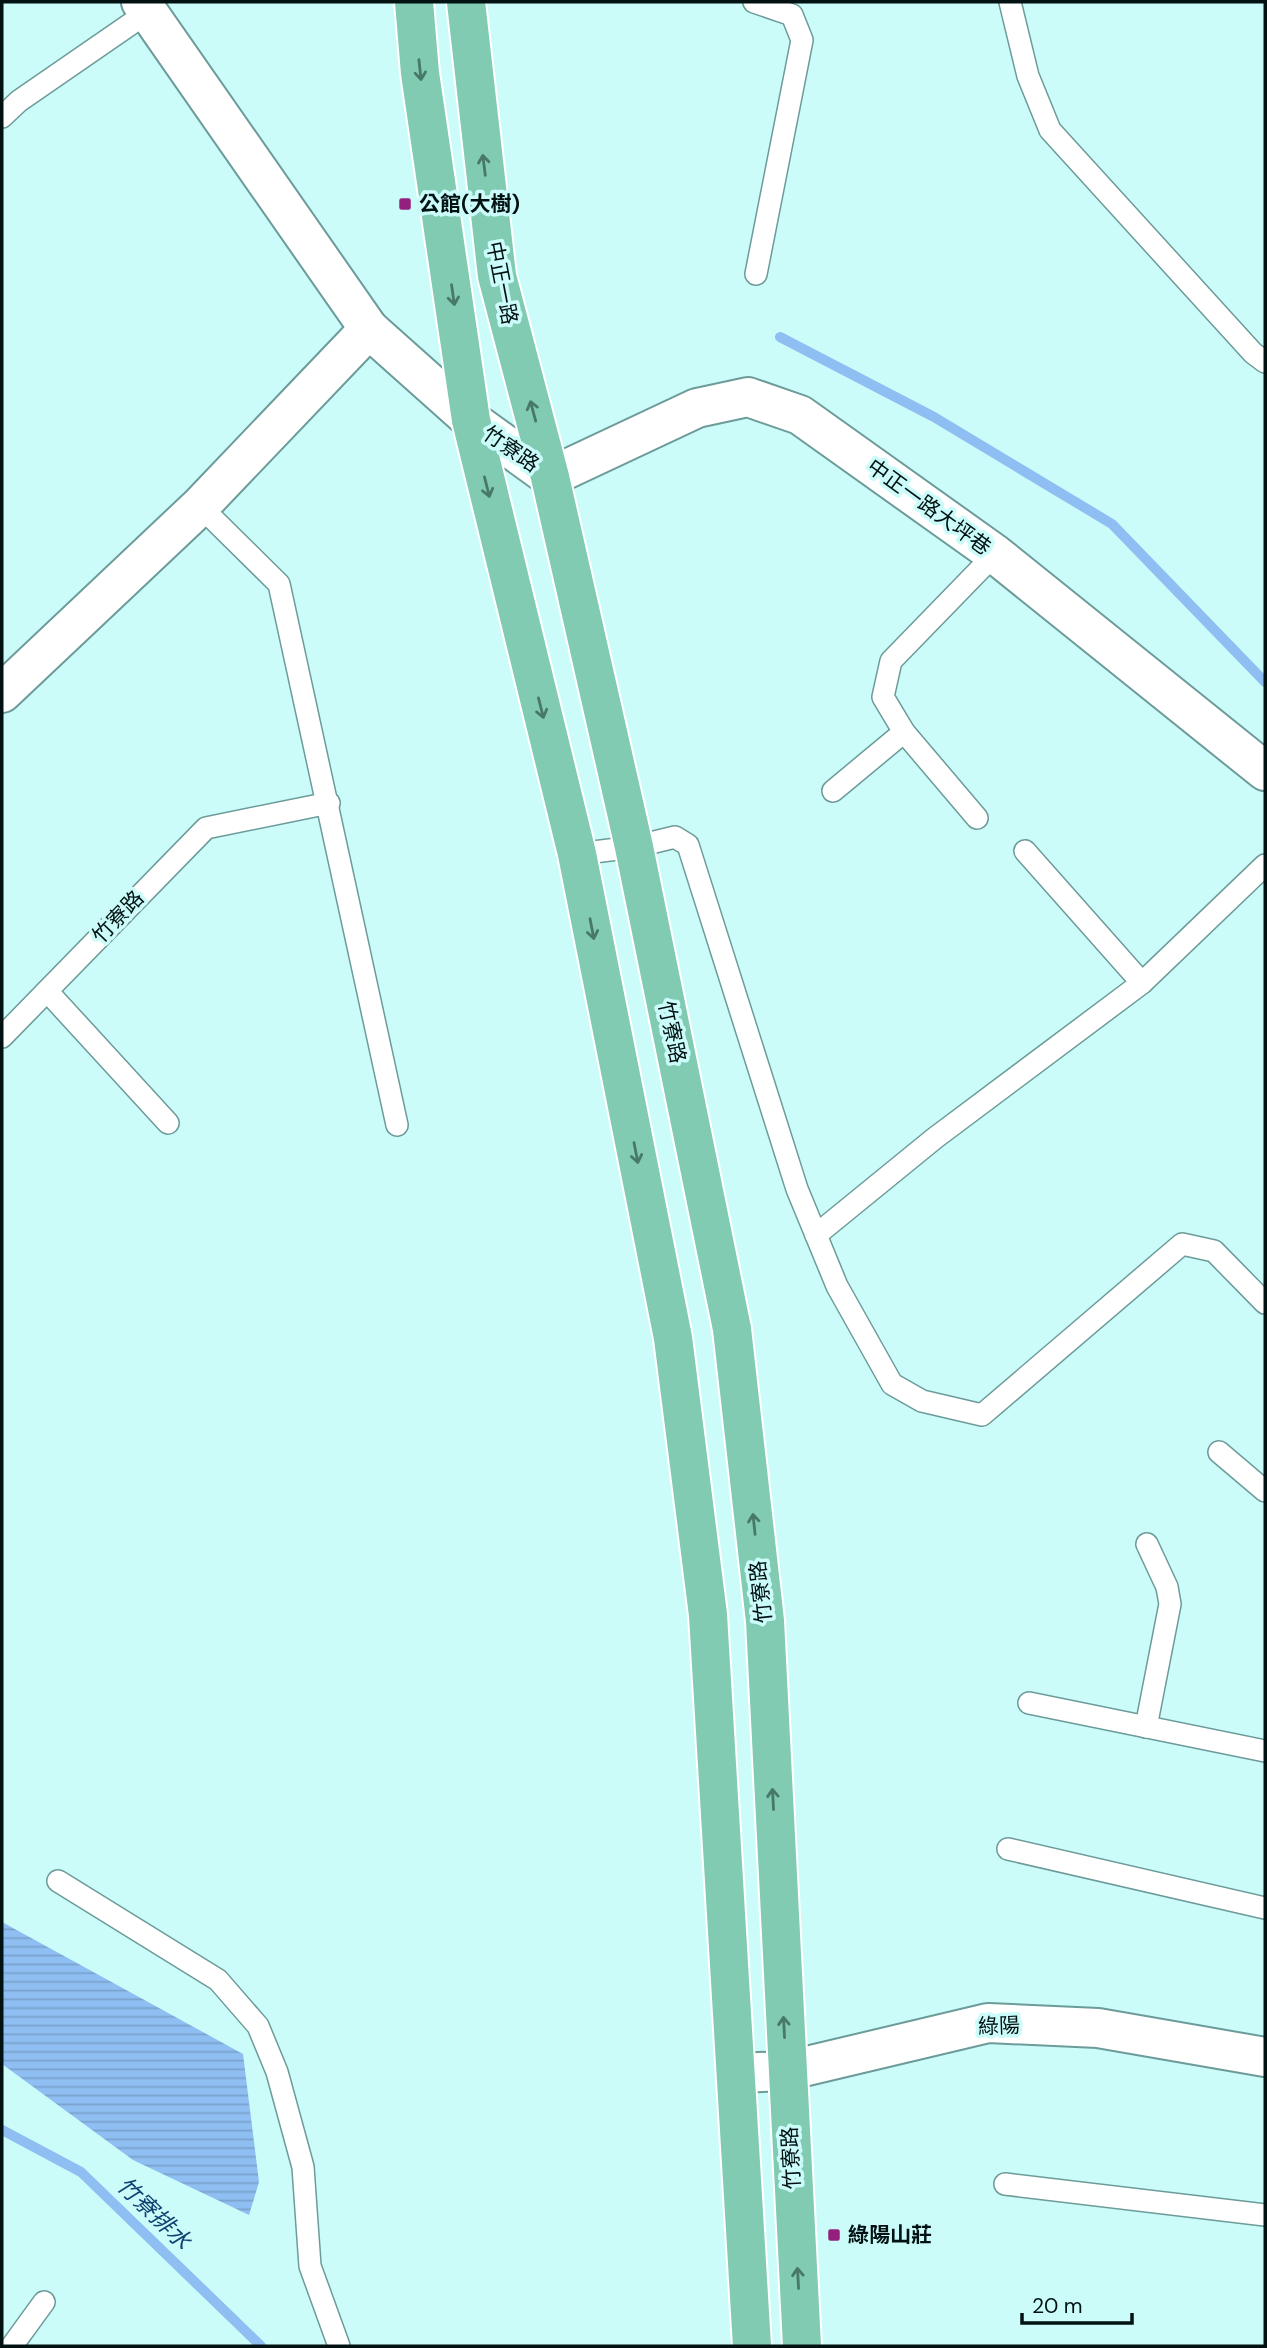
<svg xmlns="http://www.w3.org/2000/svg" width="1267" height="2348" viewBox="0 0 1267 2348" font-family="'DM Sans','Noto Sans TC',sans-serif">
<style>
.water{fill:url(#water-rules)}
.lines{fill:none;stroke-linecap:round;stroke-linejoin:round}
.stream{stroke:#8ebef2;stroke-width:10}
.lane-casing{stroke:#6c9b99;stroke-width:24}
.street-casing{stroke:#6c9b99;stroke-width:42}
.primary-casing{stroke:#fff;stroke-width:42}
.lane{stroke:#fff;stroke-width:21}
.street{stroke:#fff;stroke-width:38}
.primary{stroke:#81cbb2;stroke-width:38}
.oneway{stroke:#48786a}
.poi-dot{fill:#94207e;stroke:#cbfcfa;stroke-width:2.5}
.labels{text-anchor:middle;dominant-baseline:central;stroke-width:7;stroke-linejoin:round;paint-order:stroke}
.poi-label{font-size:21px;font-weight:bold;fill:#021212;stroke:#cbfcfa;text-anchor:start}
.street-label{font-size:21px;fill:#021212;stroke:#cbfcfa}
.water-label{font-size:23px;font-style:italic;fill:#104372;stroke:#cbfcfa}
</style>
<defs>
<pattern id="water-rules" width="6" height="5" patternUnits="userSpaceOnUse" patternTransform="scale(1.75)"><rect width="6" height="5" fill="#8ebef2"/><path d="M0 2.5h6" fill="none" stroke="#79a2ce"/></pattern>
</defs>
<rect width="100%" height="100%" fill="#cbfcfa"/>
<path class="water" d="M2,1922L243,2054L259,2182L249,2215L133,2160L2,2064Z"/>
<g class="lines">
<g class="stream">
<path d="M780,337L934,417L1112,524L1265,682"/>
<path d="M2,2130L81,2172L261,2346"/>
</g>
<g class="lane-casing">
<g id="lane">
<path d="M754,2L792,15L802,40L756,274"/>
<path d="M1010,2L1028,76L1050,130L1253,353L1265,362"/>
<path d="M2,117L19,101L148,12"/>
<path d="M200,506L279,584L397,1125"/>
<path d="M833,791L904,732"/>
<path d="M977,818L904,732L883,697L891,661L995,554"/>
<path d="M1025,851L1142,983"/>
<path d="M577,854L634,847L675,837L688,845L797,1189L816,1235L935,1138L1142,983L1265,865"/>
<path d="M47,991L168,1123"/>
<path d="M2,1037L206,828L329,803"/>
<path d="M816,1235L837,1286L892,1384L922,1401L982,1415L1182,1244L1214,1251L1265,1303"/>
<path d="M1219,1452L1265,1491"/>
<path d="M1029,1703L1265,1751"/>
<path d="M1146,1727L1170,1604L1167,1587L1147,1544"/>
<path d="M1008,1849L1265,1908"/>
<path d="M58,1881L218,1980L258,2026L277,2072L303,2167L310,2266L339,2346"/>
<path d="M1005,2184L1265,2215"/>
<path d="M12,2346L44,2302"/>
</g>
</g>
<g class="street-casing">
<g id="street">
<path d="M141,2L369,329"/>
<path d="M2,693L200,506L369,329L471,420L550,477L697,408L748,397L800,415L995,554L1265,771"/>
<path d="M736,2073L786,2071L988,2023L1098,2028L1265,2057"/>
</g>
</g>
<g class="primary-casing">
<g id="primary">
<path d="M414,2L420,73L471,420L577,854L673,1338L708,1615L752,2346"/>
<path d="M466,2L497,276L550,477L634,847L732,1329L765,1621L802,2346"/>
</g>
</g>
<use href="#lane" class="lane"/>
<use href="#street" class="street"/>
<use href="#primary" class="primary"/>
</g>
<defs><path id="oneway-shaft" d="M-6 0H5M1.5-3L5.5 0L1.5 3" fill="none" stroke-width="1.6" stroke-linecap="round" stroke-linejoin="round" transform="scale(1.75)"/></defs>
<g class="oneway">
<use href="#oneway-shaft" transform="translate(420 70) rotate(84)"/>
<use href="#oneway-shaft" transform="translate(484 165) rotate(-97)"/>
<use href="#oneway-shaft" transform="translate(453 295) rotate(82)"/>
<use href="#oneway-shaft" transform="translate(533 411) rotate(-105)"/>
<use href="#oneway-shaft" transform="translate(487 487) rotate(76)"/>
<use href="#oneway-shaft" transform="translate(541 708) rotate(76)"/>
<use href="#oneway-shaft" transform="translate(592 929) rotate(79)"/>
<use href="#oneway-shaft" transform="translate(636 1153) rotate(79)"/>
<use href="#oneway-shaft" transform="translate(754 1524) rotate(-96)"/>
<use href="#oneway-shaft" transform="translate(773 1799) rotate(-93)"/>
<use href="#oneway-shaft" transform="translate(784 2027) rotate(-93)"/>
<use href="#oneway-shaft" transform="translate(798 2278) rotate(-93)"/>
</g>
<g class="poi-dot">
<rect x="398" y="197" width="14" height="14" rx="3.5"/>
<rect x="827" y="2228" width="14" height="14" rx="3.5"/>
</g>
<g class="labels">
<g class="poi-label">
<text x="419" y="204">公館(大樹)</text>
<text x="848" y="2235">綠陽山莊</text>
</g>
<g class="street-label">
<text transform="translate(502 283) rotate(79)">中正一路</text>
<text transform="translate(511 449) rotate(35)">竹寮路</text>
<text transform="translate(929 507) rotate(36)">中正一路大坪巷</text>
<text transform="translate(118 917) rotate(-46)">竹寮路</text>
<text transform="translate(672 1032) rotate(78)">竹寮路</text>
<text transform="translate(761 1592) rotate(-96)">竹寮路</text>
<text transform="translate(999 2026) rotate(-2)">綠陽</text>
<text transform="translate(791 2158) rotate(-93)">竹寮路</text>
</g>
<g class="water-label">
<text transform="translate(154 2213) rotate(44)">竹寮排水</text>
</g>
</g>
<rect width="1267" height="2348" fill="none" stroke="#021212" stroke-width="7"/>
<path d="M1022 2313v10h110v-10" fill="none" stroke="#021212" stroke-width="3.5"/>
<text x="1032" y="2313" font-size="21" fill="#021212" stroke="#cbfcfa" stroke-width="5" paint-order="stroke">20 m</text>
</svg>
